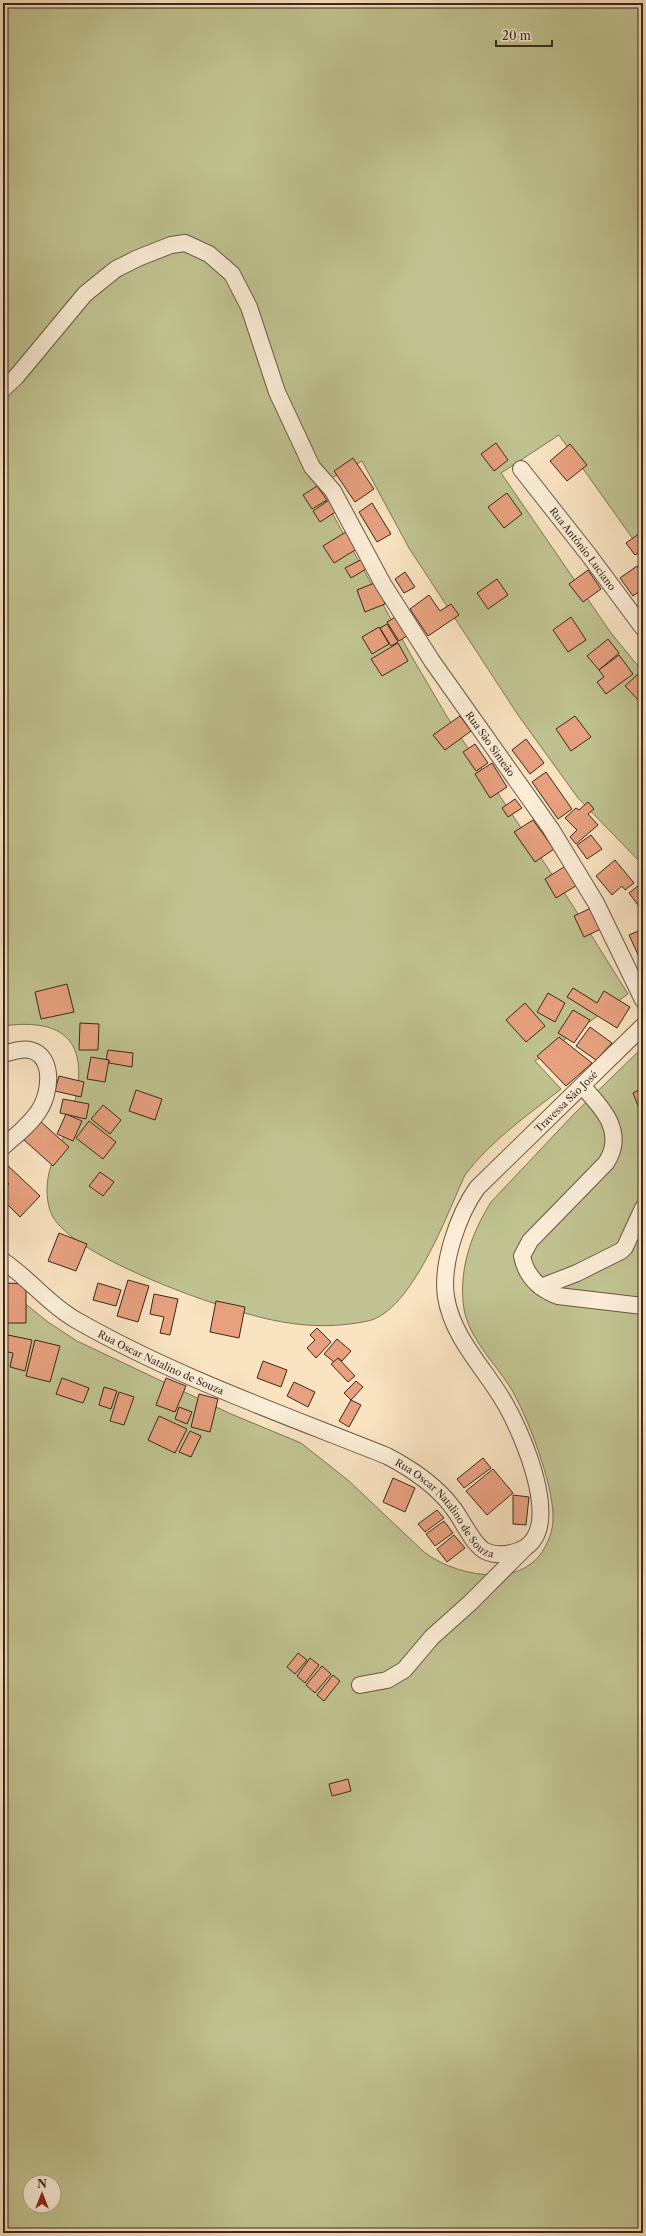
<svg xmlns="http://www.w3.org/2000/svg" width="646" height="2236" viewBox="0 0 646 2236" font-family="'Libre Caslon Text',serif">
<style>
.green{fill:#c0c391;stroke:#7e7556;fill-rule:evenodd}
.building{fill:#e8a17f;stroke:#3b271b}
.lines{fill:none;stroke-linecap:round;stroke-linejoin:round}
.minor-casing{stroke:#6a5644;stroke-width:18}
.minor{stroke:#fbedd7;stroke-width:16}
.labels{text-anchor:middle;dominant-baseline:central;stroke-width:3.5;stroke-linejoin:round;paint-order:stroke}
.street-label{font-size:10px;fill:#3b271b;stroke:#fbedd7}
</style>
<rect width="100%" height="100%" fill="#f9e3c1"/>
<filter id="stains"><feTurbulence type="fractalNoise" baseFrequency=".005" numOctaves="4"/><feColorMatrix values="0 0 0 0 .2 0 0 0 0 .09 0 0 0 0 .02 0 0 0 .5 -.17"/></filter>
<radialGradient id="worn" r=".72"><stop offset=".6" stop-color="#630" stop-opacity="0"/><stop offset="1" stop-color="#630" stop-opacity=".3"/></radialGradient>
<g class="green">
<path d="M3,3H643V553L559,435L501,473L611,633L643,672V865L578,798L518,715L409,548L362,461L317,486L412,657L446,715L573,906L628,994L535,1061L561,1089C528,1115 490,1141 465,1175C447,1214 412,1311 368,1321C339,1327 311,1327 283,1322C235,1315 72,1258 52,1215C46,1203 46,1186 49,1173C52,1159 61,1146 65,1133C89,1069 89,1014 3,1026Z"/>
<path d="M643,1047V2233H3V1286L48,1322L77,1341L231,1414L301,1443L349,1481L424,1552C444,1567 470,1575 495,1575C511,1576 530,1568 540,1555C548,1544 553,1531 553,1518C554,1486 527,1414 510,1387C494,1362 469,1338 464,1309C458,1271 471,1234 491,1202L574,1114ZM30,2182H54V2206H30Z"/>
</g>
<g class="building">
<path d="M496,443L508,460L494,471L481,454Z"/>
<path d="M570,444L587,465L567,481L550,461Z"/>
<path d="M353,458L374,489L355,502L334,471Z"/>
<path d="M317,486L327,500L312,509L303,495Z"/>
<path d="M507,493L522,514L504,528L488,507Z"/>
<path d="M329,500L337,511L320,522L313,511Z"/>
<path d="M372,503L391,534L377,542L359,512Z"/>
<path d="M349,530L360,547L334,563L323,546Z"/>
<path d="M643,531V550L635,555L626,543Z"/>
<path d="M366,557L371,566L351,578L345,568Z"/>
<path d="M637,566L643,575V589L633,596L620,578Z"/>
<path d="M588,570L601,589L583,602L569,584Z"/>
<path d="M405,572L415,587L404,593L395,579Z"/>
<path d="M497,579L508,595L488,609L477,593Z"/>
<path d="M377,582L385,604L365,612L357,590Z"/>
<path d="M429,595L440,611L451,604L459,615L428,636L410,609Z"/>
<path d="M399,615L410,634L399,641L387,622Z"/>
<path d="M571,617L586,640L568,652L553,630Z"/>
<path d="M387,624L398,642L391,646L380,628Z"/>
<path d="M379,627L389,644L372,654L362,637Z"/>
<path d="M608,639L619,653L599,670L587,656Z"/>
<path d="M398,643L408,661L382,676L371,659Z"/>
<path d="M619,655L633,674L606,694L597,682L604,677L599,670Z"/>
<path d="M638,674L643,679V705L625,686Z"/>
<path d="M460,716L471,731L445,750L433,735Z"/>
<path d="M575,716L591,737L571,751L556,729Z"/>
<path d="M526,739L544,763L530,774L512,750Z"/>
<path d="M475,744L488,763L476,771L463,752Z"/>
<path d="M492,763L507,787L490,798L475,774Z"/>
<path d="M546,772L572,809L558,819L532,782Z"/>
<path d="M515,799L522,808L508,817L502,808Z"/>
<path d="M588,802L594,809L588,814L598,825L576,844L570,837L577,830L565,818L576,808L579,810Z"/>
<path d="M533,820L554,849L535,862L514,832Z"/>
<path d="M591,835L602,849L587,859L577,845Z"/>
<path d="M615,860L634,883L625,890L622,886L612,895L596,876Z"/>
<path d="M567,865L579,884L556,898L545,879Z"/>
<path d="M643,882V912L629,893Z"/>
<path d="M591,908L601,929L584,937L574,916Z"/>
<path d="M643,929V958L640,959L629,935Z"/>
<path d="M643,959V969L639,961Z"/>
<path d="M67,984L74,1012L41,1019L35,992Z"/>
<path d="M573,988L597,1003L604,991L630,1007L617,1028L567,997Z"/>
<path d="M548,993L565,1003L555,1022L537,1012Z"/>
<path d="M525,1003L545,1026L526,1042L506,1020Z"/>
<path d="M573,1010L590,1020L574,1043L558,1033Z"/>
<path d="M80,1023L99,1024L98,1050H79Z"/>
<path d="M590,1027L612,1043L596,1060L576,1046Z"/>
<path d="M559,1037L592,1063L566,1086L537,1056Z"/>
<path d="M108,1050L133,1053L132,1067L109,1063V1060H106Z"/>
<path d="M91,1057L109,1060L105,1082L87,1079Z"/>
<path d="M59,1076L84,1082L81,1097L55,1091Z"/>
<path d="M643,1088V1115L642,1116L633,1093Z"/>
<path d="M136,1090L162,1099L155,1120L129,1111Z"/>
<path d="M63,1099L89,1104L86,1119L60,1113Z"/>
<path d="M103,1105L121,1120L110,1134L91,1119Z"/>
<path d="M66,1114L82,1121L73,1141L57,1134Z"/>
<path d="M40,1121L69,1147L53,1166L23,1139Z"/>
<path d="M89,1121L116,1142L103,1159L76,1138Z"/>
<path d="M4,1162L40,1196L20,1217L3,1200V1189L9,1184L3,1178Z"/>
<path d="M100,1172L114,1182L103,1196L89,1186Z"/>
<path d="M59,1233L87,1244L76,1271L48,1261Z"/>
<path d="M128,1280L149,1286L138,1322L117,1316Z"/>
<path d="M6,1283L26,1284V1323H6Z"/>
<path d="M98,1283L121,1290L116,1306L93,1300Z"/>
<path d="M154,1294L178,1299L170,1335L160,1333L164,1317L150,1314Z"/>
<path d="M216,1301L245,1307L239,1338L210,1332Z"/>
<path d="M317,1328L331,1342L316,1358L307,1348L315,1340L310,1335Z"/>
<path d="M3,1334L32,1340L25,1371L10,1367L13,1353L3,1351Z"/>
<path d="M337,1339L351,1351L342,1361L338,1358L334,1362L324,1354Z"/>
<path d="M35,1340L60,1346L50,1382L26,1376Z"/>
<path d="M338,1358L355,1376L348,1382L331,1364Z"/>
<path d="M263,1361L287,1370L281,1387L257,1378Z"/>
<path d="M62,1378L89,1388L83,1403L56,1394Z"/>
<path d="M166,1378L186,1386L175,1412L156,1405Z"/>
<path d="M356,1381L363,1387L351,1400L344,1393Z"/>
<path d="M294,1382L315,1392L308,1407L287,1396Z"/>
<path d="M104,1387L117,1391L111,1409L99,1405Z"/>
<path d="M119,1392L134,1397L124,1425L110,1421Z"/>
<path d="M199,1394L218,1399L210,1432L191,1427Z"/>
<path d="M351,1400L361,1405L349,1427L339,1421Z"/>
<path d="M179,1407L192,1412L187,1424L175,1419Z"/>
<path d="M159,1416L187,1429L175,1453L148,1440Z"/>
<path d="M190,1431L201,1436L191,1457L179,1452Z"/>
<path d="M483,1458L491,1468L464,1488L457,1479Z"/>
<path d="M493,1469L513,1493L487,1515L466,1491Z"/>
<path d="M393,1478L415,1488L405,1512L383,1502Z"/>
<path d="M513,1495L529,1497L526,1525L513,1524Z"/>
<path d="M437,1510L444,1518L425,1532L418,1524Z"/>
<path d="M444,1521L453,1533L435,1546L426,1534Z"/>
<path d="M454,1535L465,1548L447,1562L437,1549Z"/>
<path d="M298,1653L307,1660L295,1674L287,1667Z"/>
<path d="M310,1658L319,1665L305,1683L297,1676Z"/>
<path d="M322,1666L331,1674L315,1693L306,1685Z"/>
<path d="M333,1675L340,1681L324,1701L317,1695Z"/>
<path d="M348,1779L351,1791L332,1796L329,1784Z"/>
</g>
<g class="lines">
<g class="minor-casing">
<g id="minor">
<path id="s1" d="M3,389L16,377L85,294L116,269L138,258L171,245L185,243L209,254L232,274L249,307L277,392L312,467L333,491L383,584L432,661L551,829L596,903L643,1000"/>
<path id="s2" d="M521,469L588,554L643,628"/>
<path d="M3,1054C11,1052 22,1048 30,1050C55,1056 50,1093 40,1109C31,1124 16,1135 3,1147"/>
<path d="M582,1086C603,1108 626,1133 606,1163L530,1241L522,1256C526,1276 539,1289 558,1296L643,1306"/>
<path id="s3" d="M3,1261C30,1279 48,1304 76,1320C174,1376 282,1414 387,1456C412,1469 436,1485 453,1508C462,1519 473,1545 485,1551C497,1557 515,1554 526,1547C561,1523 523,1436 507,1407C487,1370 453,1340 446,1297C441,1264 458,1215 477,1188L643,1026"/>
<path d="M541,1287L577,1273L621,1251L625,1247L643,1208"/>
<path d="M360,1685L387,1680L404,1670L432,1637L470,1603L524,1549"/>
</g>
</g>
<use href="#minor" class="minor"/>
</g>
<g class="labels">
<g class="street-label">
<text stroke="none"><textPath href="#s2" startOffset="101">Rua Antônio Luciano</textPath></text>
<text stroke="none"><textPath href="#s1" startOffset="836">Rua São Simeão</textPath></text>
<text stroke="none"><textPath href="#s3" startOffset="1132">Travessa São José</textPath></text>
<text stroke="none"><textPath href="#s3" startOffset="189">Rua Oscar Natalino de Souza</textPath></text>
<text stroke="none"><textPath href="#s3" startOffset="513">Rua Oscar Natalino de Souza</textPath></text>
</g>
</g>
<rect width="646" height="2236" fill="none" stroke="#f9e3c1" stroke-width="16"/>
<rect x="4" y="4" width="638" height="2228" fill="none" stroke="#3b271b" stroke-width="2"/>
<rect x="8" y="8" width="630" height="2220" fill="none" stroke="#3b271b"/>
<g transform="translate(42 2194)"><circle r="19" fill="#fbedd7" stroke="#ae9e8c"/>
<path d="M0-3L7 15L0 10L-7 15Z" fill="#8f2418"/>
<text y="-6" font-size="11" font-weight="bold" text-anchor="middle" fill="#3b271b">N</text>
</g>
<path d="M496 40v6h56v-6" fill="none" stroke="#3b271b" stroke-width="2"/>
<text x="502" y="40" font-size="12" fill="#3b271b" stroke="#fbedd7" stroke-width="3" paint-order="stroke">20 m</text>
<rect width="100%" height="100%" filter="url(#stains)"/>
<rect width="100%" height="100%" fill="url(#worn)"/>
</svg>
